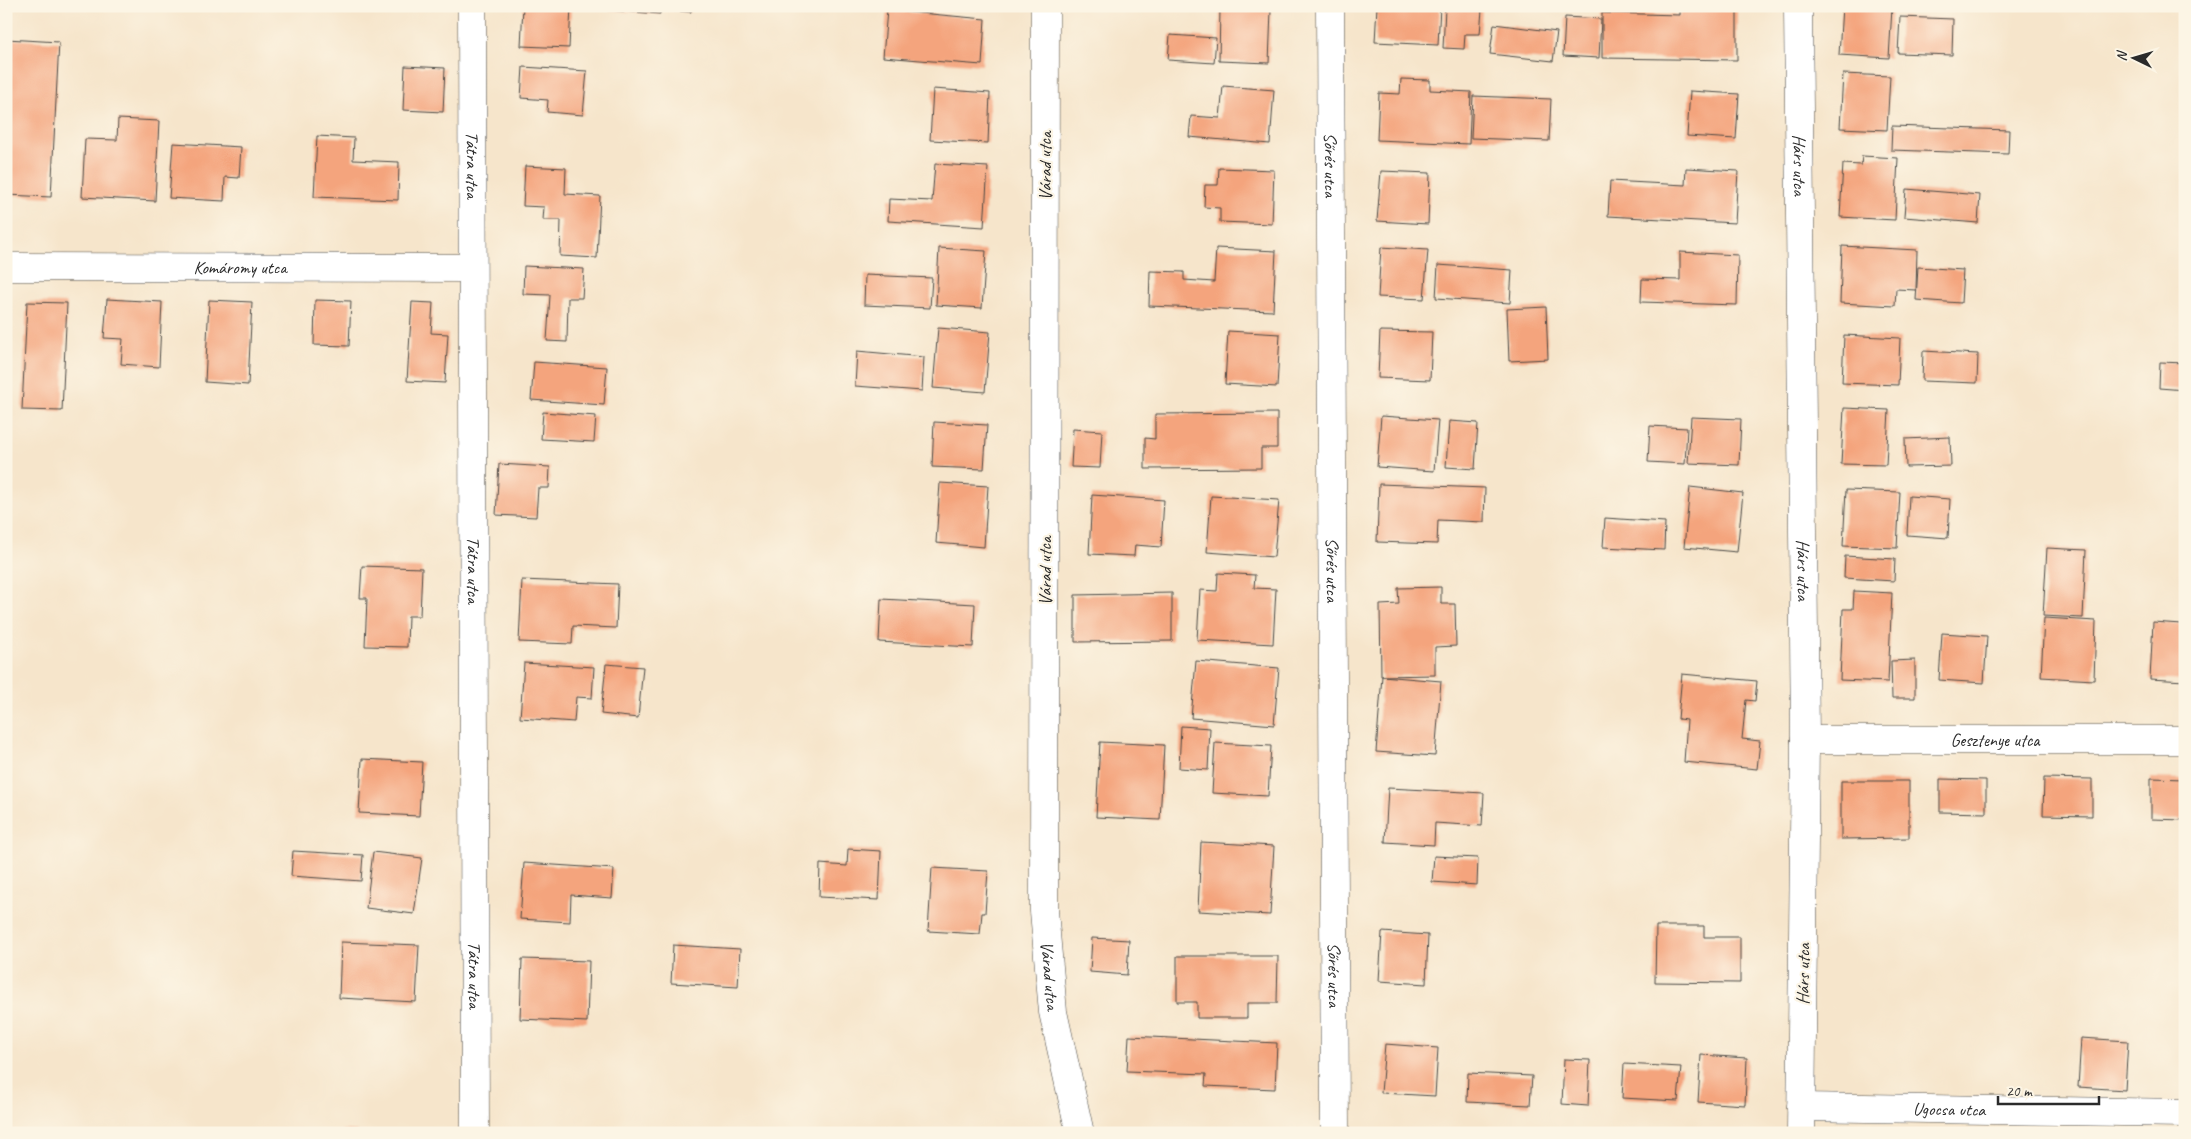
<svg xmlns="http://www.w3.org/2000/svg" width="2191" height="1139" viewBox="0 0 2191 1139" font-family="Caveat,sans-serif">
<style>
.building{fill:#f4a47d}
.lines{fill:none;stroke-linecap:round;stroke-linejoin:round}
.street-casing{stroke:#494743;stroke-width:29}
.street{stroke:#fff;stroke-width:28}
.labels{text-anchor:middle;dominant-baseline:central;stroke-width:4.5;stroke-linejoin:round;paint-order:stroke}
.street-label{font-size:18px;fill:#2b2b2b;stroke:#fcf5e5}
</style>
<rect width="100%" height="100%" fill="#fcf5e5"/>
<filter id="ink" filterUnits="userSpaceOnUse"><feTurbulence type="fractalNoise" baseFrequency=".02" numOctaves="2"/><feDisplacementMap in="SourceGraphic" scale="10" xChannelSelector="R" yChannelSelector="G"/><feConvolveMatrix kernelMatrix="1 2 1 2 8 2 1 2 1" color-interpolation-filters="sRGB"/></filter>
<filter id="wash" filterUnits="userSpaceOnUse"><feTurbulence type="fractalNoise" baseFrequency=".0096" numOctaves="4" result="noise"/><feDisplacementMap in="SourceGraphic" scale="20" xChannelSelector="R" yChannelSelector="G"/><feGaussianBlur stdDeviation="1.12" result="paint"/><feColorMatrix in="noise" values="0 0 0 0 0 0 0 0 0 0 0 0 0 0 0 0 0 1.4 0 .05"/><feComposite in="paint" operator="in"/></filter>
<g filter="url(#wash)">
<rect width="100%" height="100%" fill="#f6e5cb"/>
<g id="blocks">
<g class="building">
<path d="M523,6H571L569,48L521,46Z"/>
<path d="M596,6H691V12L660,10V14L595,9Z"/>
<path d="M1377,6H1440L1438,45L1375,42Z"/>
<path d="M1680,6H1737V60L1602,58V13L1680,15Z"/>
<path d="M1842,6L1892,8L1889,58L1839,55Z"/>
<path d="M1445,8L1482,10L1480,34H1465L1464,49L1443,48Z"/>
<path d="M1220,9L1271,10L1269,63L1219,61Z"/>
<path d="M887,10L985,19L982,65L883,57Z"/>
<path d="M1565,17L1601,19L1599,58L1563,56Z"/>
<path d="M1900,17L1953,19L1952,55L1898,53Z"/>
<path d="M1494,24L1557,32L1553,61L1490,54Z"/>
<path d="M1170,35L1216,38L1214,63L1168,60Z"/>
<path d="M6,39L59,42L51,197L6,195Z"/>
<path d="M405,66L445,68L443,112L403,110Z"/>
<path d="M523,67L587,71L583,115L547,112L548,100L521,98Z"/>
<path d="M1843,74L1890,76L1887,130L1840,128Z"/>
<path d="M1401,79L1430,80V90L1471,92L1469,144L1377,140L1379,93L1400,94Z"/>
<path d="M1223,86L1274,90L1270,144L1189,137L1191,116L1220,118Z"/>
<path d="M933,89L990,93L988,143L930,140Z"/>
<path d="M1690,91L1739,94L1736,139L1687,136Z"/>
<path d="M1473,96L1551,99L1549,141L1471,138Z"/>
<path d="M118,119L159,121L155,201L82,197L85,139L117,140Z"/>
<path d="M1892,126L2009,130L2008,154L1891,150Z"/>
<path d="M317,136L354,138L353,160L399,162L398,200L314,197Z"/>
<path d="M173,143L241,147L239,178L225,177L224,201L169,198Z"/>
<path d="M1862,156L1898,158L1895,220L1840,217L1843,164L1861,165Z"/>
<path d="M935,164L988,167L984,227L888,221L889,199L932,201Z"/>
<path d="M525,166L566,168L565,194L600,196L597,258L560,256L561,220H543L544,207L523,206Z"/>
<path d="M1219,168L1274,170L1272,224L1220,222V208L1204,207L1205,185H1218Z"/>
<path d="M1686,168L1738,171L1735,223L1608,216L1610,181L1685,185Z"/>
<path d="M1381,171L1430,173L1428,224L1377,221Z"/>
<path d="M1906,189L1980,195L1978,223L1904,217Z"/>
<path d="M1842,246L1917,250L1916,290L1896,289L1895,306L1840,303Z"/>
<path d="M1381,247L1428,250L1424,299L1378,297Z"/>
<path d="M939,248L986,251L982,308L936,305Z"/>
<path d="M1216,248L1276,251L1273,311L1149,306L1150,271L1184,272V280L1214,282Z"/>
<path d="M1680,252L1738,255L1737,305L1641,302L1642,279L1680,280Z"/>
<path d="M1438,265L1512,270L1510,303L1436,298Z"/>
<path d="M524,266L584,269L582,298H568L567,342L547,341L550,295L523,294Z"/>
<path d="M1918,267L1963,270L1961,303L1916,300Z"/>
<path d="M865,275L932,278L930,308L864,305Z"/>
<path d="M107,299L162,302L159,367L121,364L123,339L104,338Z"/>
<path d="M209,300L252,302L248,385L205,382Z"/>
<path d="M315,300L351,301L349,346L314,345Z"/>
<path d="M27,302L67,303L62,411L22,410Z"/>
<path d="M412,302L433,303L431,333L448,334L445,383L407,381Z"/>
<path d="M1546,307L1548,359L1509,361L1507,309Z"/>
<path d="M938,328L990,332L985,392L933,388Z"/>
<path d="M1228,331L1280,334L1277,387L1225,384Z"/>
<path d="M1380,331L1432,332L1430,380L1378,378Z"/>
<path d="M1844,335L1900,338L1898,385L1842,383Z"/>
<path d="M857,351L924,357L922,391L855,386Z"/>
<path d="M1923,351L1978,354L1977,383L1922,381Z"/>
<path d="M534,362L607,367L604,405L531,400Z"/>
<path d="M2160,362L2185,363V390L2159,388Z"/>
<path d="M1844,408L1889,410L1886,465L1841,464Z"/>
<path d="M543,412L596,416L594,442L541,439Z"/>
<path d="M1277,413V448H1261V468L1145,469V438L1155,439V414Z"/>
<path d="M1381,416L1438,420L1434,471L1377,467Z"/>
<path d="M1691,417L1741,419L1739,465L1688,463Z"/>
<path d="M1449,421L1478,423L1475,469L1446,467Z"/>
<path d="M934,422L987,425L984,469L932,467Z"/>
<path d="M1650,426L1687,428L1685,464L1648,462Z"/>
<path d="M1073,429L1102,431L1100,468L1071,467Z"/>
<path d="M1950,437L1951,466L1906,467L1905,439Z"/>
<path d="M499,464L550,467L549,488H538L536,517L496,515Z"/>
<path d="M940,483L988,486L984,547L936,543Z"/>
<path d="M1379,484L1485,488L1484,522L1438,520L1437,544L1377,542Z"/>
<path d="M1690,487L1743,493L1737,552L1684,547Z"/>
<path d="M1846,490L1900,492L1897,548L1843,546Z"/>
<path d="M1092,495L1164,500L1161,547L1135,545L1134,556L1089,554Z"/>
<path d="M1211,496L1279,500L1274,557L1207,552Z"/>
<path d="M1909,496L1950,499L1948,538L1907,535Z"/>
<path d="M1605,518L1665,522L1664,550L1603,547Z"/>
<path d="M2047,548L2086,550L2083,618L2043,616Z"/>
<path d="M1845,556L1895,559L1894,581L1844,578Z"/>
<path d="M362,566L422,568L420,616H408L407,647L365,646L367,598H360Z"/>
<path d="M1218,573L1255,575L1254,588L1276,589L1273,644L1197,640L1200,590L1217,591Z"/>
<path d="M522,580L618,584L616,628L573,626L572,644L519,642Z"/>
<path d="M1441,587V604H1455L1456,646L1435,647V675L1381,676L1380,605L1399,604L1398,588Z"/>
<path d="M1854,591L1892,593L1888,682L1840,680L1843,609H1853Z"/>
<path d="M1172,593V641L1075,642V595Z"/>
<path d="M881,599L975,604L973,647L879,642Z"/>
<path d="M2044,618L2096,621L2094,680L2041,677Z"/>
<path d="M2153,622L2181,624V633H2185V681L2150,679Z"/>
<path d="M1942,633L1987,636L1984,683L1939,680Z"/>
<path d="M1915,660V698H1892L1891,661Z"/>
<path d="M1196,661L1279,668L1274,725L1191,718Z"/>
<path d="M524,663L594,667L592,698L576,697L574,722L520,718Z"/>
<path d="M606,664L643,667L638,718L601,714Z"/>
<path d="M1682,674L1757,681L1755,701L1746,700L1742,739L1760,741L1757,769L1684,762L1687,720L1678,719Z"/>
<path d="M1382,676L1441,681L1435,756L1376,752Z"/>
<path d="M1181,726L1210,728L1208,770L1179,768Z"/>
<path d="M1100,742L1164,745L1160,820L1096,817Z"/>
<path d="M1215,743L1271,746L1268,796L1212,793Z"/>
<path d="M362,759L422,762L419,816L359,813Z"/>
<path d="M2044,778L2092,779V816L2043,815Z"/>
<path d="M2151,778L2185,779V820L2151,819Z"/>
<path d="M1940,779L1986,780V813L1940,812Z"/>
<path d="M1841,781H1909V838L1841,839Z"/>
<path d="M1388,788L1484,793L1482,826L1435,823L1434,845L1385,842Z"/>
<path d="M1201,842L1274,846L1270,915L1198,911Z"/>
<path d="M848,849L881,851L879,900L819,897L820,864L847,866Z"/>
<path d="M293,851L363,855L361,881L291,876Z"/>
<path d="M373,852L422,858L414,914L366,908Z"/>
<path d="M1434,856L1478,858L1477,885L1432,882Z"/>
<path d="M524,863L614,869L612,898L571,895L570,922L520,919Z"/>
<path d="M932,868L988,871L985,913H982L980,934L928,931Z"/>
<path d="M1656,926H1704V937H1740V983L1655,982Z"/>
<path d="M1382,932L1428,935L1426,984L1379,981Z"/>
<path d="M1092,938L1129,940L1127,975L1090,972Z"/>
<path d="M341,942L419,945L416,1002L339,998Z"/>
<path d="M673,945L740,949L738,987L671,983Z"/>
<path d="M1177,956H1278L1277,1003H1247V1018H1197V1002H1177Z"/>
<path d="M522,959L589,961L587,1022L520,1019Z"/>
<path d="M1129,1036L1277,1043L1275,1089L1205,1086L1206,1074L1127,1071Z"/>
<path d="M2081,1038L2128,1041L2125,1090L2078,1087Z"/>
<path d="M1385,1044L1438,1048L1435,1096L1381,1093Z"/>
<path d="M1701,1055L1747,1058L1745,1105L1698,1102Z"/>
<path d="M1564,1059L1590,1060L1588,1106L1562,1104Z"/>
<path d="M1624,1064L1681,1067L1678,1101L1622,1098Z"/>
<path d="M1468,1073L1532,1076L1530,1105L1467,1102Z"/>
<path d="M342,1130L357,1131V1133H342Z"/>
</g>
</g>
</g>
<g filter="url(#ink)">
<use href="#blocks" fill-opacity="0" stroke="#494743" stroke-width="1"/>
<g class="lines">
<g class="street-casing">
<g id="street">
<path id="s1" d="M472,6L475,1133"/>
<path id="s2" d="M1045,6L1044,911L1053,1012L1080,1133"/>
<path id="s3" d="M1330,6L1335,1133"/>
<path id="s4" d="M1798,6L1805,740L1801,1133"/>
<path id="s5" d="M6,267L472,268"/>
<path id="s6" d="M1805,740H2185"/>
<path id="s7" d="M1801,1107L2185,1113"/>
</g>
</g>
<use href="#street" class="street"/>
</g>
</g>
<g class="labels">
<g class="street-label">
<text stroke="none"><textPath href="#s1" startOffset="159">Tátra utca</textPath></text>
<text stroke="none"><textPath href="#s3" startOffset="159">Sőrés utca</textPath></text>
<text stroke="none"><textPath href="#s4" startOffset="159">Hárs utca</textPath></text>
<text transform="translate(1045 166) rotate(-90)">Várad utca</text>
<text stroke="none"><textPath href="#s5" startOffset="234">Komáromy utca</textPath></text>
<text stroke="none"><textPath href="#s1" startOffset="564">Tátra utca</textPath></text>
<text stroke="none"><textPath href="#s3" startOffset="564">Sőrés utca</textPath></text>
<text stroke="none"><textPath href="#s4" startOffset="564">Hárs utca</textPath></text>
<text transform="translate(1045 571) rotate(-90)">Várad utca</text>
<text stroke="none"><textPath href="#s6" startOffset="190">Gesztenye utca</textPath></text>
<text stroke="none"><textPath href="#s1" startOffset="969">Tátra utca</textPath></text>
<text stroke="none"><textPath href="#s3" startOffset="969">Sőrés utca</textPath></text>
<text transform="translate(1803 974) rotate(-89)">Hárs utca</text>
<text stroke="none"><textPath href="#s2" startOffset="970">Várad utca</textPath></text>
<text stroke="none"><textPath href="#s7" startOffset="148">Ugocsa utca</textPath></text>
</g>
</g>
<rect width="2191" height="1139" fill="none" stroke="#fcf5e5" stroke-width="25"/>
<g transform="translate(2134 58) rotate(275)" stroke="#fcf5e5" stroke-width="4" paint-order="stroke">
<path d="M0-4L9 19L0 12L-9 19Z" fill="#2b2b2b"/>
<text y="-8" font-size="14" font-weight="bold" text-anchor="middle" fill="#2b2b2b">N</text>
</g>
<path d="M1998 1096v8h101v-8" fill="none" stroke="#2b2b2b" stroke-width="2.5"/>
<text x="2006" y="1096" font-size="15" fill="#2b2b2b" stroke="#fcf5e5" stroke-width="4" paint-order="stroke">20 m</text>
</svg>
